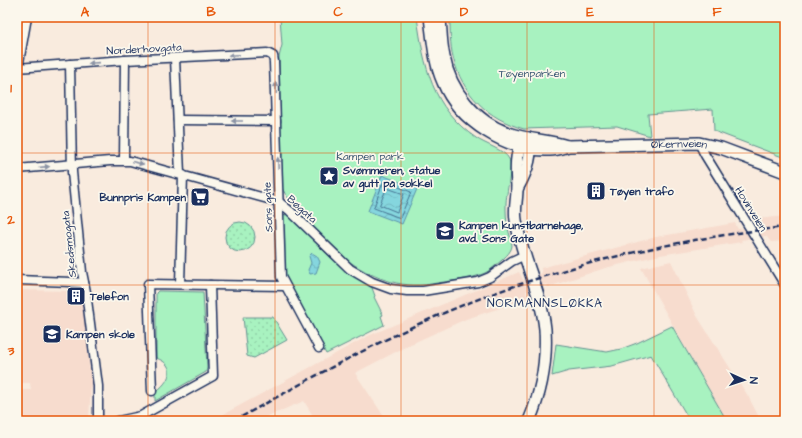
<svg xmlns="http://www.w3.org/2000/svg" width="802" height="438" viewBox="0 0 802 438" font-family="'Architects Daughter',sans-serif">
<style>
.built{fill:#f7dcce}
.grass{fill:url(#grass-dots);stroke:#62908f}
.park{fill:#a8f2c0;stroke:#62908f}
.water{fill:url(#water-waves);stroke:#5b93ab}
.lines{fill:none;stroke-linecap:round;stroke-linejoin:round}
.shore{stroke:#457291;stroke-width:1}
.minor-casing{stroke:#1b2f5e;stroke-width:11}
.secondary-casing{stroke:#1b2f5e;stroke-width:14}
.minor{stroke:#fbf7ec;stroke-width:8}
.secondary{stroke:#fbf7ec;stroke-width:11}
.rail{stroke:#1b2f5e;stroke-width:2.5;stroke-dasharray:6 3;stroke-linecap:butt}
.oneway{fill:#8b93a5}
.grid{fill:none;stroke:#e8590c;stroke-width:1;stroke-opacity:0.55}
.labels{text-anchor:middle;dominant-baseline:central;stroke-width:3.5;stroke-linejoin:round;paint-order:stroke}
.street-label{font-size:11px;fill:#1b2f5e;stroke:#fbf7ec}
.park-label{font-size:11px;fill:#375672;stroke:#fbf7ec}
.poi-label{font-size:11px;font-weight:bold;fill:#1b2f5e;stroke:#fbf7ec;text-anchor:start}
.neighbourhood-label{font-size:12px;letter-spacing:1px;fill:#1b2f5e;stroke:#fbf7ec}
.neatline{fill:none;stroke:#e8590c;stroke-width:1.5}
.grid-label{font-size:13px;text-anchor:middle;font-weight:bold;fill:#e8590c}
</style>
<defs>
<pattern id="grass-dots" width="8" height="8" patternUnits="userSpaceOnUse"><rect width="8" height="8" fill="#a8f2c0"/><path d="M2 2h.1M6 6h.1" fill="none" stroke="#90d0a7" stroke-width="1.8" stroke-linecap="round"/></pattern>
<pattern id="water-waves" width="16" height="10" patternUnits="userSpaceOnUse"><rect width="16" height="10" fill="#85d6de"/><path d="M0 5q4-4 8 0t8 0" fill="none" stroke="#72b8c1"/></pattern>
</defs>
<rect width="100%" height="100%" fill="#f9ebde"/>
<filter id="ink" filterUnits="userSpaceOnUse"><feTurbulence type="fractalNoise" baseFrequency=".025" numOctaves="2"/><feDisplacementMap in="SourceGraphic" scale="8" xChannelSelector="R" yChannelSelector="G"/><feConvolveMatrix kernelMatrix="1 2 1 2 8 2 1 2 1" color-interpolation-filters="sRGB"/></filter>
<g filter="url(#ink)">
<g class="built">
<path d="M785,216V241L771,242L766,236L741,240L742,242L660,255L605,268L548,287L547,284L526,291L528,299L466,319L411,344L355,373L387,421H316L304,401L256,421H211L368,336L519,272L523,280L542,273L541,268L656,237L735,223L738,229L760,226L756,219Z"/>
<path d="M671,261L697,316L748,396L761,421H726L641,268Z"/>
<path d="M17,290L71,291L74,293L77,301H83L91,381L89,421H17V393L22,390H31L30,383H17Z"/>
</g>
<g class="grass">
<circle cx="240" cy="237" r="15"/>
<path d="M243,317H273L287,340L254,358L247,356Z"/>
</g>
<g class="park">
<path d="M280,17H417C424,66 432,108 476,138C484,144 505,150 509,159C513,166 506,194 506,204C506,212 506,220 508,228C509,234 512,240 512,246C511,252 506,256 502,260C496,265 491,270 485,273C470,280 447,281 431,284C400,289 370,277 346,259C334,246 285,201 282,187L279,57L282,45Z"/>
<path d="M450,17H785V158L714,131L713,109L648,114L650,136L617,126L524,129C488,119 462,94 453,57C450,45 450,30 450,17Z"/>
<path d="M288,214C314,240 338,270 371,285L375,296L374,297L383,315L381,316L384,325L326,354L285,275L283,217L285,215Z"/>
<path d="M158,291L203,292L207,368L206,372L155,401V392C169,383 178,365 156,358V293Z"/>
<path d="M672,326L727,421H690L651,355L612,366L569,371L552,376L556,344L607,352L621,349L637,343Z"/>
</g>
<g class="water">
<path d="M382,175L417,189L402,224L368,211Z"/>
<path d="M312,253L317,256L320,262L316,273L310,274L308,270L311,263L309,256Z"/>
</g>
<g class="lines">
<g class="shore">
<path d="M384,181L411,192L400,218L374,208Z"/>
<path d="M387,188L404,194L397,212L380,205Z"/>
</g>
<g class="minor-casing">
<g id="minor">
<path d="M175,58L180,174"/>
<path d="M70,64L72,172L82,272L86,292L98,386V421"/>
<path d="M17,68L125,60L267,53L273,56L274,62L281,277L319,348"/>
<path d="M18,68L27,17"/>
<path d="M178,120L276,121"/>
<path d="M699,143L705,155L785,285"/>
<path d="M124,160L125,60"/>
<path d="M17,169L110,161H130L279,202L290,211L350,269L372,282L391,289L407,291H423L478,282L490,277L512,261L525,255"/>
<path d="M17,280L71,282L84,283"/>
<path d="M180,284L183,175"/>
<path d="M152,391L148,284L285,286"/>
<path d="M118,421L141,416L213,376L210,285"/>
</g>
</g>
<g class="secondary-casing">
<g id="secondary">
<path id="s1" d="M430,17C433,39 434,62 443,82C459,121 508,152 550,150C556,150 562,148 568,146L699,143L721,148L785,172"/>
<path d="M440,17C441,30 441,44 444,57C450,90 475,122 508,133C527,140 548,140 567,146"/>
<path d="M528,138C512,149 517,173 517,189C517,200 514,209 516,220C521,257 541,290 545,329C547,361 542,391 529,421"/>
<path d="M517,189C525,175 533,156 529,141"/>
</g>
</g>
<use href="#minor" class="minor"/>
<use href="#secondary" class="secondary"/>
<path class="rail" d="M234,421C295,387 357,352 421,323C536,271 660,241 785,227"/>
</g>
<defs><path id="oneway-solid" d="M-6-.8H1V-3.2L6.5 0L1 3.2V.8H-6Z"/></defs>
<g class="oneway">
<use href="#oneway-solid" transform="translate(234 55) rotate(177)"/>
<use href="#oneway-solid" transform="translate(94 63) rotate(176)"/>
<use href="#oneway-solid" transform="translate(276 88) rotate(-93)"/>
<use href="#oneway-solid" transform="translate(237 121) rotate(-180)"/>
<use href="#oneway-solid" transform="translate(138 163) rotate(14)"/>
<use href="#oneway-solid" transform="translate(278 163) rotate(-92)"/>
<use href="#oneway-solid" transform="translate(44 167) rotate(-5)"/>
</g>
</g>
<path class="grid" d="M148,17V421M275,17V421M401,17V421M527,17V421M654,17V421M17,153H785M17,285H785"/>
<defs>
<g id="sight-square" transform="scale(1)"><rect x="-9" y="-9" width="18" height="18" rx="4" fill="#1b2f5e" stroke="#fbf7ec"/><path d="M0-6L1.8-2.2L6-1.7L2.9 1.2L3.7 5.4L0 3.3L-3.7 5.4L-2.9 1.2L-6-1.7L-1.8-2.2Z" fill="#fff"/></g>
<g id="building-square" transform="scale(1)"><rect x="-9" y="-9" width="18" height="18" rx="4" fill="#1b2f5e" stroke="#fbf7ec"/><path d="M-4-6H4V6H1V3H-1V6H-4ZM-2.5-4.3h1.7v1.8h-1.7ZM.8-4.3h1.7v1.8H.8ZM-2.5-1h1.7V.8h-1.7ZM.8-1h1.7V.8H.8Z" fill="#fff"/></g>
<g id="supermarket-square" transform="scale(1)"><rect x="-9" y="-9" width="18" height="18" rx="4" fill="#1b2f5e" stroke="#fbf7ec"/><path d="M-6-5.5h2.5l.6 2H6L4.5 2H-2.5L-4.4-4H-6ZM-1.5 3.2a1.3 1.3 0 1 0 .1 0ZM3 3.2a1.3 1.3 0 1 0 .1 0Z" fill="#fff"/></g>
<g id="school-square" transform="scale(1)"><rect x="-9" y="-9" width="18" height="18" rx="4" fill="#1b2f5e" stroke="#fbf7ec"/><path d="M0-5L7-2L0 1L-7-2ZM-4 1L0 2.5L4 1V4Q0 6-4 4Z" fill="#fff"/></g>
</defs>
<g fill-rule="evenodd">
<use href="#sight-square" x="329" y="176"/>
<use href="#building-square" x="596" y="191"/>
<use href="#supermarket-square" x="200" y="197"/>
<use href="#school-square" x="445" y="231"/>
<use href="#building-square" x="76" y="296"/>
<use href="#school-square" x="52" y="334"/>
</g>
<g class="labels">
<g class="street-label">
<text transform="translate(144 49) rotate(-3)">Norderhovgata</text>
<text stroke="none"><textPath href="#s1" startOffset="330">Økernveien</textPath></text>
<text transform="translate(268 207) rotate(-92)">Sons gate</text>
<text transform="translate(302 209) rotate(42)">Bøgata</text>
<text transform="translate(751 209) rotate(58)">Hovinveien</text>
<text transform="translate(69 244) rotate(-96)">Skedsmogata</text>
</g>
<g class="park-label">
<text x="532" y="73">Tøyenparken</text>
<text x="370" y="156">Kampen park</text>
</g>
<g class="poi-label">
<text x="343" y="170">Svømmeren, statue<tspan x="343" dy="13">av gutt på sokkel</tspan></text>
<text x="610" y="191">Tøyen trafo</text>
<text x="186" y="197" text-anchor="end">Bunnpris Kampen</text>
<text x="459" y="225">Kampen kunstbarnehage,<tspan x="459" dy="13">avd. Sons Gate</tspan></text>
<text x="90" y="296">Telefon</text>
<text x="66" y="334">Kampen skole</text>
</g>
<g class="neighbourhood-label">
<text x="545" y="303">NORMANNSLØKKA</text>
</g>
</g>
<rect width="802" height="438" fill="none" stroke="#fbf7ec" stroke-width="44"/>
<g transform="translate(744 380) rotate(93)" stroke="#fbf7ec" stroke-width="3" paint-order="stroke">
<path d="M0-3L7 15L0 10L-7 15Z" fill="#1b2f5e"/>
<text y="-6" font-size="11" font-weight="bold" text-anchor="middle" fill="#1b2f5e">N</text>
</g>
<rect x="22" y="22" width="758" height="394" class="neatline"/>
<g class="grid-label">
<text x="85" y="16">A</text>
<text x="211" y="16">B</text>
<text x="338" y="16">C</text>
<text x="464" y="16">D</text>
<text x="590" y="16">E</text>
<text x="717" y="16">F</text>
<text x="11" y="92">1</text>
<text x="11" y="224">2</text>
<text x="11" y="355">3</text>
</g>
</svg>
